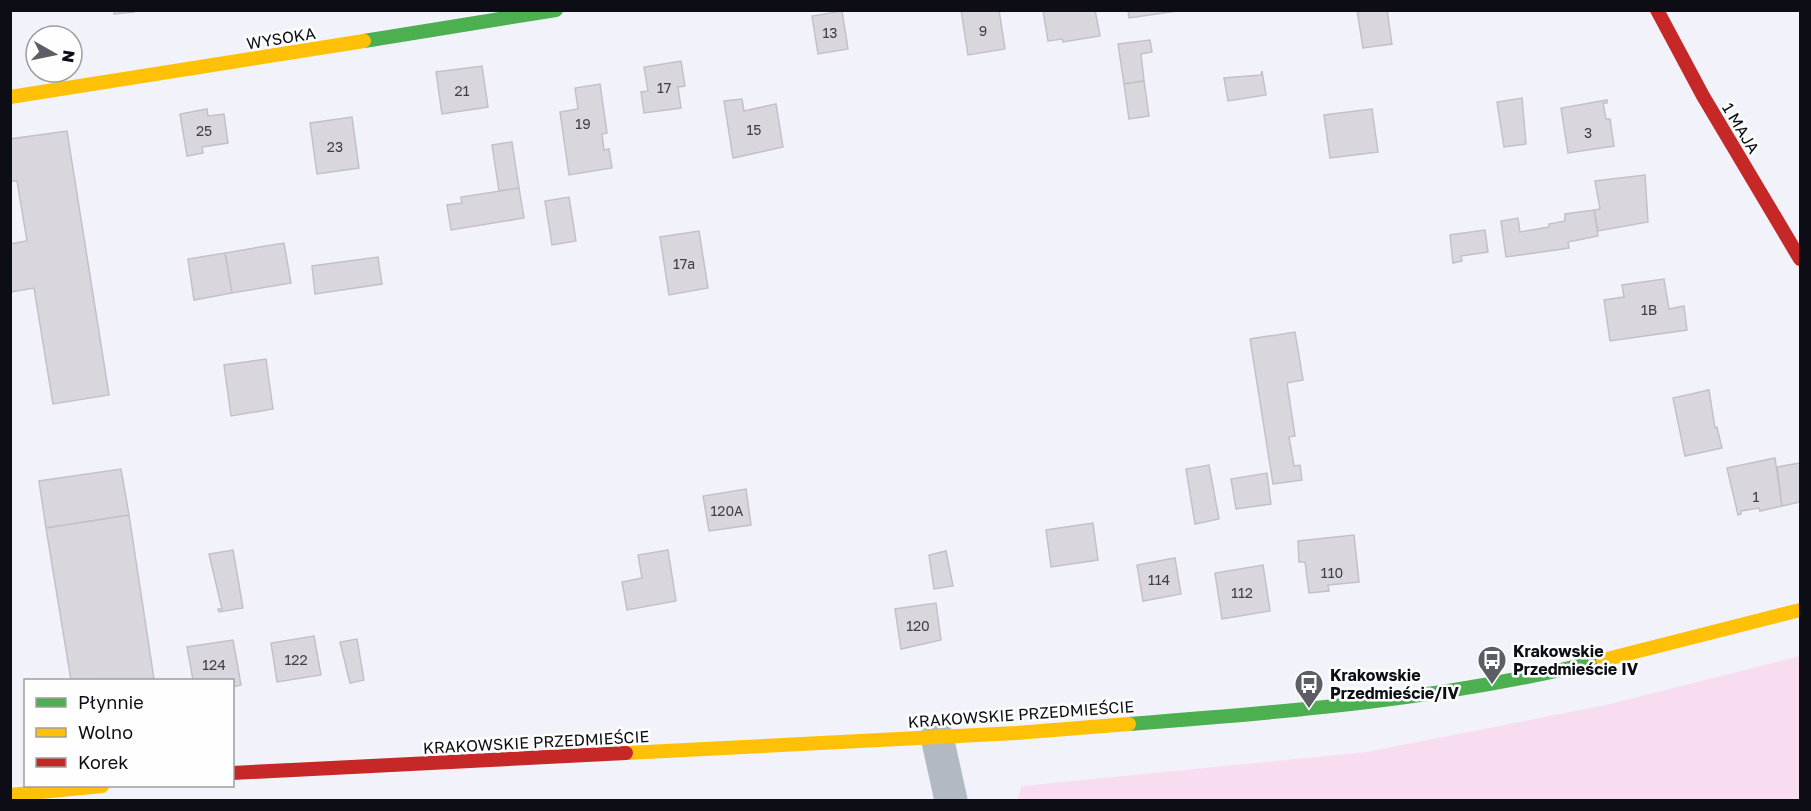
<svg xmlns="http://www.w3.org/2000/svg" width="1811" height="811" viewBox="0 0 1811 811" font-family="'Golos Text',sans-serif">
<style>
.green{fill:#f8ddf1}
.building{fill:#d9d6de;stroke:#c3c0c8;stroke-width:1.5}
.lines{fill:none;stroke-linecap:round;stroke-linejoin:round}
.street{stroke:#b3b9c2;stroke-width:33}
.fast{stroke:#4caf50;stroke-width:14}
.slow{stroke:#ffc107;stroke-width:14}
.jam{stroke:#c62828;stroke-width:14}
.labels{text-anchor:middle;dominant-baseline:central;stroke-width:5;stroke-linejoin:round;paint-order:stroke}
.number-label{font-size:14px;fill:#404047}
.street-label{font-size:16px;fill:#0d0e15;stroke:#fefefe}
.poi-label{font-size:16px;font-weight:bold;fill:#0d0e15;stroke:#fefefe;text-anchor:start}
</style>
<rect width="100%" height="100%" fill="#f2f2fa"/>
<path class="green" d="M1800,656V800H1017L1022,786L1366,752L1606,705Z"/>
<g class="building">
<path d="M114,10H133L134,12L114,14Z"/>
<path d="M961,10H999L1005,49L968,55Z"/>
<path d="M1095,10L1100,36L1063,42L1062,39L1048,41L1043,11Z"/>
<path d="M1128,10H1177V11L1129,18Z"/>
<path d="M1357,10H1387L1392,44L1363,48Z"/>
<path d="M842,11L848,49L818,54L812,16Z"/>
<path d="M1150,40L1152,52L1141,54L1144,81L1124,84L1118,44Z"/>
<path d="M681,61L685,86L678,87L681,108L644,113L641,92L648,91L644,67Z"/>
<path d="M482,66L488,107L442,114L436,72Z"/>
<path d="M1262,71L1266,95L1228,101L1224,78L1261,75Z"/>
<path d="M1144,81L1149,116L1129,119L1124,84Z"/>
<path d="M600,84L607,133L602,134L604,150L609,149L612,168L569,175L560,112L578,109L575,88Z"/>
<path d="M1522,98L1526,144L1504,147L1497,102Z"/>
<path d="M742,99L744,111L776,104L783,147L733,158L724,101Z"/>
<path d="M1607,100V103H1603L1606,119H1610L1614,146L1568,153L1561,108Z"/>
<path d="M207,109L208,116L224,114L228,143L202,147L203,153L187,156L180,114Z"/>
<path d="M1372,109L1378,152L1330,158L1324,115Z"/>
<path d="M352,117L359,168L317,174L310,123Z"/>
<path d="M67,131L109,395L53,404L34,288L10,292V244L27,241L17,181H10V139Z"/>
<path d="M512,142L519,188L499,191L492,145Z"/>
<path d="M1645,175L1648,222L1598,231L1594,210L1600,209L1595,181Z"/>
<path d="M519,188L524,218L451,230L447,205L462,203L461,197Z"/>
<path d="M569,197L576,241L552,245L545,201Z"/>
<path d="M1594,210L1598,236L1568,242L1569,248L1506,257L1501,221L1518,218L1520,232L1549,227V224L1565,221V214Z"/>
<path d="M1485,230L1488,252L1461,256L1462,261L1453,263L1450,235Z"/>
<path d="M699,231L708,288L669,295L660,237Z"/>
<path d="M284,243L291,283L232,293L225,253Z"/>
<path d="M225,253L232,293L194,300L188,259Z"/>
<path d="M378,257L382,284L315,294L312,266Z"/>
<path d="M1664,279L1669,309L1684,306L1687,330L1610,341L1604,300L1624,297L1622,285Z"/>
<path d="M1295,332L1303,380L1287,383L1295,436L1289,437L1294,466L1300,465L1302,480L1273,484L1250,339Z"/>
<path d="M266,359L273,409L231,416L224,365Z"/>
<path d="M1709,390L1715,428L1717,427L1722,448L1685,456L1673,398Z"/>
<path d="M1775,458L1782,506L1760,511L1759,508L1741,511V514L1738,515L1727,468Z"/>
<path d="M1800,463V502L1782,506L1777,467Z"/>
<path d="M1209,465L1219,519L1195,524L1186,469Z"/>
<path d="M121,469L129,515L46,528L39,481Z"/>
<path d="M1267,473L1271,504L1236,509L1231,479Z"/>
<path d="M746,489L751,525L709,531L703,496Z"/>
<path d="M129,515L154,679L71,680L46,528Z"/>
<path d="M1093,523L1098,560L1051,567L1046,530Z"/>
<path d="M1354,535L1359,582L1328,585L1329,591L1309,593L1305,562H1299L1298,541Z"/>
<path d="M233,550L243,608L219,612L218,609H222L209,554Z"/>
<path d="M668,550L676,601L627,610L622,582L642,578L638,555Z"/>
<path d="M946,551L953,586L934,589L929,555Z"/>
<path d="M1175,558L1181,594L1143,601L1137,565Z"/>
<path d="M1263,565L1270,611L1222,619L1215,573Z"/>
<path d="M936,603L941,640L901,649L895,609Z"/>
<path d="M314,636L321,675L277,682L271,643Z"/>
<path d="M357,639L364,680L350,683L340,642Z"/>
<path d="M233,640L241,685L232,687V680H193L187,647Z"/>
</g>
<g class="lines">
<path class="street" d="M937,737L951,800"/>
<g class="fast">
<path d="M364,41L556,10"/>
<path d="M1129,724C1288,712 1448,699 1603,660"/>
</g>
<g class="slow">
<path d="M10,97L364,41"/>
<path d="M1603,660L1800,610"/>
<path d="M626,753L1016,733L1129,724"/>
<path d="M10,795L102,786"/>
</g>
<g class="jam">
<path d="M1657,10L1703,96L1800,259"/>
<path d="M232,773L626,753"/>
</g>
</g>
<defs>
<g id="bus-pin" transform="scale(1.5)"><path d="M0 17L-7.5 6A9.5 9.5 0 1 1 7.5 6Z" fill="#5d5e65" stroke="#fefefe"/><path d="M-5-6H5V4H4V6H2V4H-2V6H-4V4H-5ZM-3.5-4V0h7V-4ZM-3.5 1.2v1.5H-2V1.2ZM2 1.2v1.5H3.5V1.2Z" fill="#fff"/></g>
</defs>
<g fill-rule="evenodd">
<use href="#bus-pin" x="1492" y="660"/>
<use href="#bus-pin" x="1309" y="684"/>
</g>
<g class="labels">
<g class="number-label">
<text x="983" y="30">9</text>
<text x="830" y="32">13</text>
<text x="664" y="87">17</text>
<text x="462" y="90">21</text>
<text x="583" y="123">19</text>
<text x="754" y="129">15</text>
<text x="204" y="130">25</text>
<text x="1588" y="132">3</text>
<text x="335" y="146">23</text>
<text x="684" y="263">17a</text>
<text x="1649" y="309">1B</text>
<text x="1756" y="496">1</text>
<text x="727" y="510">120A</text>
<text x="1332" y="572">110</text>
<text x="1159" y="579">114</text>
<text x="1242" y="592">112</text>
<text x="918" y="625">120</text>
<text x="296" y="659">122</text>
<text x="214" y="664">124</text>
</g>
<g class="street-label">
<text transform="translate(281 38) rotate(-9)">WYSOKA</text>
<text transform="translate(1741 128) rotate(59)">1 MAJA</text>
<text transform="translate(1021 714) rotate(-4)">KRAKOWSKIE PRZEDMIEŚCIE</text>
<text transform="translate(536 742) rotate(-3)">KRAKOWSKIE PRZEDMIEŚCIE</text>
</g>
<g class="poi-label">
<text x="1513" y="651">Krakowskie<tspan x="1513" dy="18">Przedmieście IV</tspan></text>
<text x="1330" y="675">Krakowskie<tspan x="1330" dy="18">Przedmieście/IV</tspan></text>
</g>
</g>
<rect width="1811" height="811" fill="none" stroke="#0d0e15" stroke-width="24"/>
<rect x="24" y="679" width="210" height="108" fill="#fefefe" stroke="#9e9ea1" stroke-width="1.5"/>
<rect x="36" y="698" width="30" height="9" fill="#4caf50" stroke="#9e9ea1" stroke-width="1.5"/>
<text x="78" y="709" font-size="18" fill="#0d0e15">Płynnie</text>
<rect x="36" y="728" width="30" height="9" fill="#ffc107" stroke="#9e9ea1" stroke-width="1.5"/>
<text x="78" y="739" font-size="18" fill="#0d0e15">Wolno</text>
<rect x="36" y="758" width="30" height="9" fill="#c62828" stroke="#9e9ea1" stroke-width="1.5"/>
<text x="78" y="769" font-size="18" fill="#0d0e15">Korek</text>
<g transform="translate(54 54) rotate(99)"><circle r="28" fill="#fefefe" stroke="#9e9ea1" stroke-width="1.5"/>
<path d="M0-4.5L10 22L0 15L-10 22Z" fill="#5d5e65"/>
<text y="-9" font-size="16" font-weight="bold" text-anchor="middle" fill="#0d0e15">N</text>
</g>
</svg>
